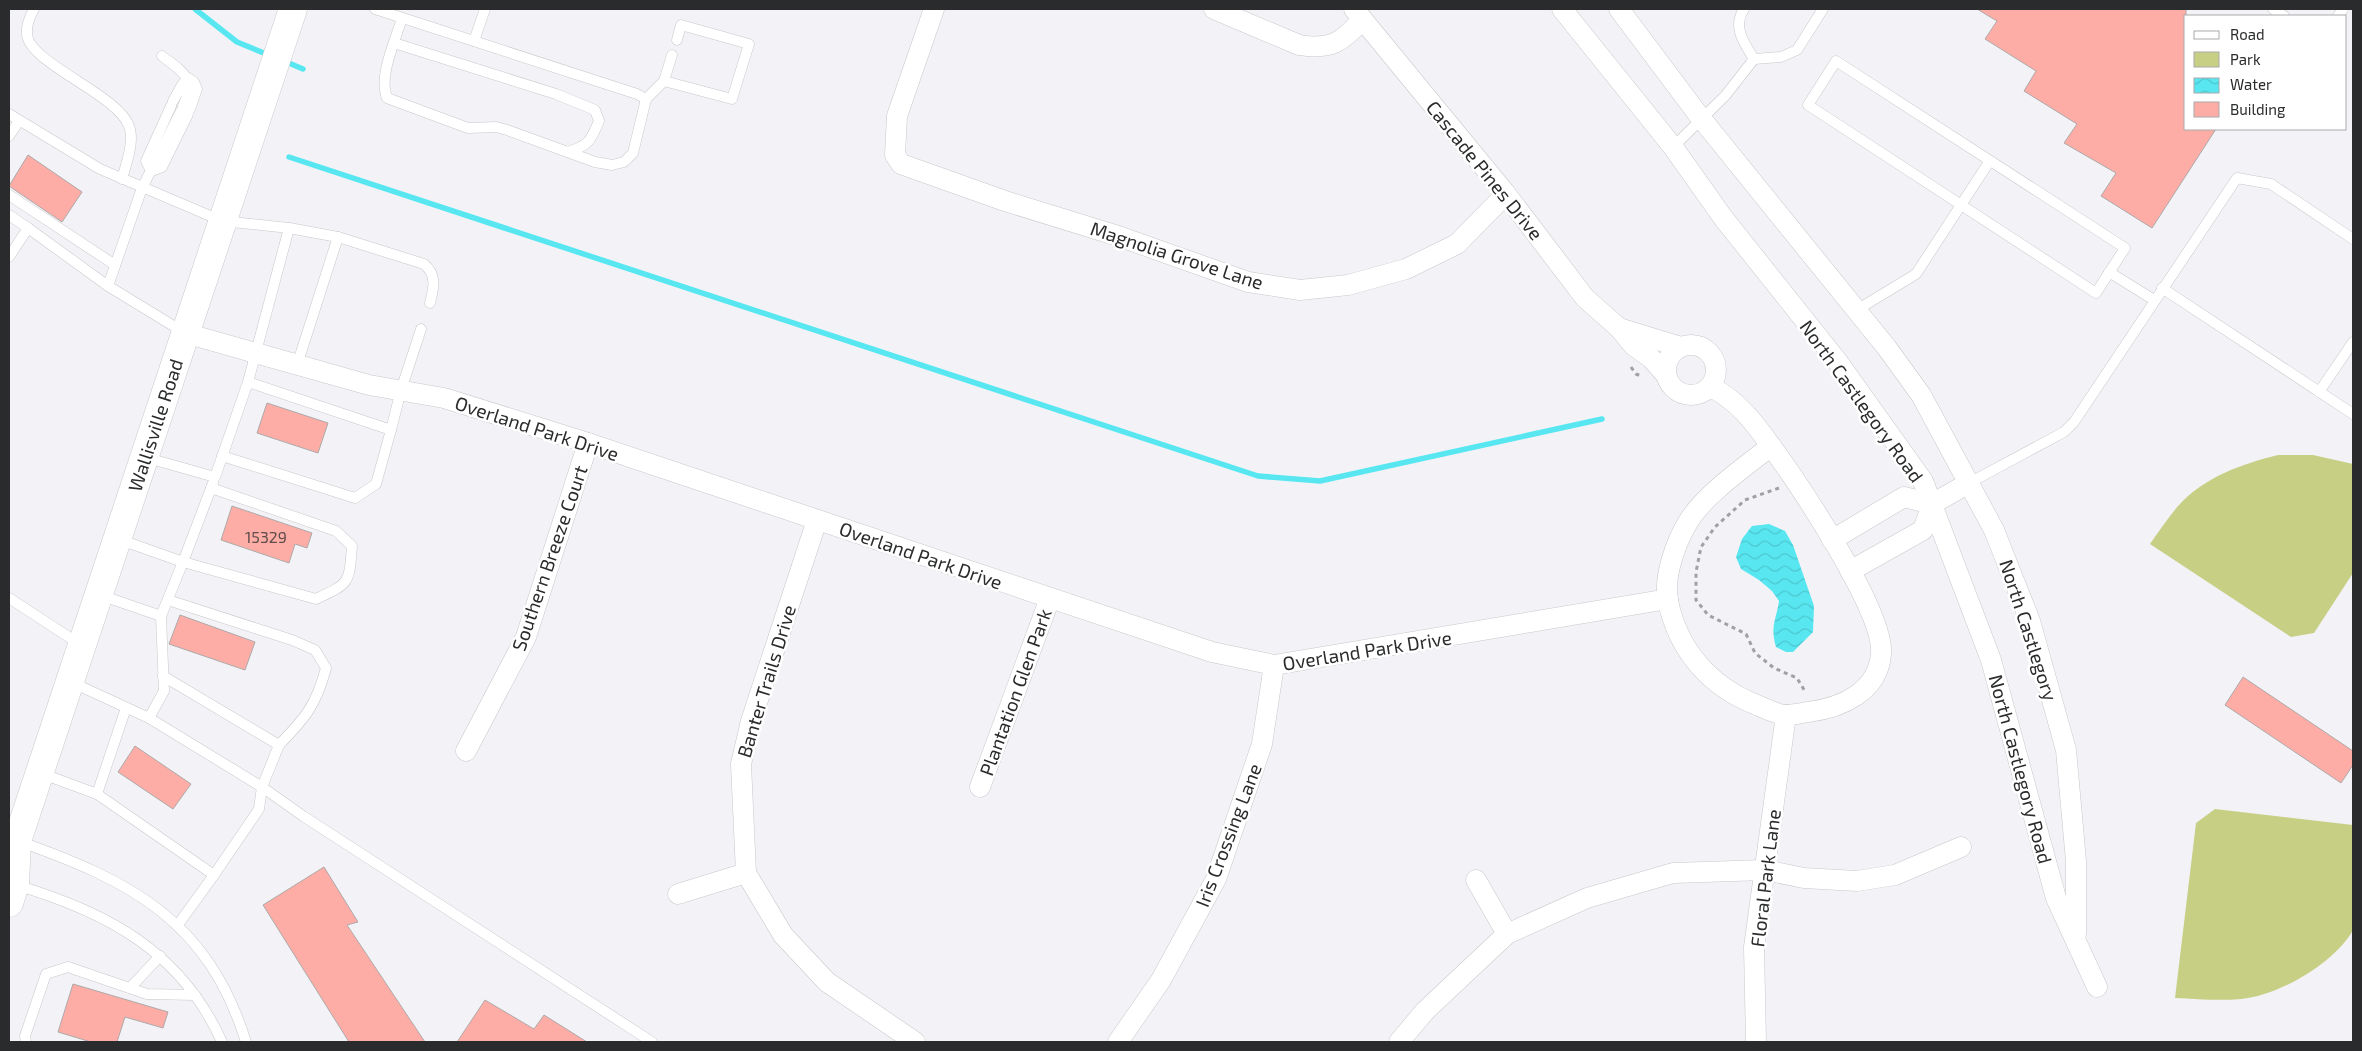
<svg xmlns="http://www.w3.org/2000/svg" width="2362" height="1051" viewBox="0 0 2362 1051" font-family="'Exo 2',sans-serif">
<style>
.green{fill:#c7cf84}
.water{fill:url(#water-waves)}
.lines{fill:none;stroke-linecap:round;stroke-linejoin:round}
.stream{stroke:#58e7f1;stroke-width:5.5}
.building{fill:#feada6;stroke:#ada9a9}
.service-casing{stroke:#c8c8cb;stroke-width:11}
.minor-casing{stroke:#c8c8cb;stroke-width:21}
.secondary-casing{stroke:#c8c8cb;stroke-width:29}
.path{stroke:#a1a1a4;stroke-width:3;stroke-dasharray:4 4;stroke-linecap:butt}
.service{stroke:#fff;stroke-width:10}
.minor{stroke:#fff;stroke-width:20}
.secondary{stroke:#fff;stroke-width:28}
.labels{text-anchor:middle;dominant-baseline:central;stroke-width:5;stroke-linejoin:round;paint-order:stroke}
.number-label{font-size:16px;fill:#5f4c4a}
.street-label{font-size:19px;fill:#2a2b2c;stroke:#fff}
</style>
<defs>
<pattern id="water-waves" width="16" height="10" patternUnits="userSpaceOnUse" patternTransform="scale(1.25)"><rect width="16" height="10" fill="#58e7f1"/><path d="M0 5q4-4 8 0t8 0" fill="none" stroke="#4dc6cf"/></pattern>
</defs>
<rect width="100%" height="100%" fill="#f3f3f7"/>
<g class="green">
<path d="M2278,455H2313L2353,464V573L2314,633L2291,637L2150,544C2159,531 2168,518 2178,506C2204,477 2242,464 2278,455Z"/>
<path d="M2215,809L2353,825V930C2335,963 2278,996 2241,999C2220,1001 2197,999 2175,998L2196,823Z"/>
</g>
<path class="water" d="M1769,524L1785,531L1793,545L1814,606L1813,632L1793,652H1786L1776,647C1770,626 1776,621 1779,601L1772,591L1759,580L1741,569L1736,557L1742,539L1752,526Z"/>
<g class="lines">
<g class="stream">
<path d="M195,9L237,42L271,56"/>
<path d="M284,61L303,69"/>
<path d="M289,157L1258,476L1320,481L1602,419"/>
</g>
</g>
<g class="building">
<path d="M1977,9H2186V129H2216L2152,228L2101,196L2116,173L2064,143L2077,124L2024,91L2036,71L1985,39L1997,21Z"/>
<path d="M28,155L82,192L62,222L9,186Z"/>
<path d="M267,403L328,423L318,453L257,433Z"/>
<path d="M232,506L312,533L307,548L295,544L289,563L221,540Z"/>
<path d="M180,615L255,642L245,670L169,644Z"/>
<path d="M2243,677L2353,751V765L2341,783L2225,705Z"/>
<path d="M135,746L191,784L173,809L118,772Z"/>
<path d="M324,867L358,922L347,925L425,1042H349L263,905Z"/>
<path d="M73,984L168,1012L163,1028L125,1017L117,1042H91L58,1032Z"/>
<path d="M485,1000L534,1029L544,1015L587,1042H457Z"/>
</g>
<g class="lines">
<g class="service-casing">
<g id="service">
<path d="M34,9C30,16 26,26 27,35C30,63 118,95 129,126C135,141 126,164 122,179"/>
<path d="M375,9L637,94L646,99"/>
<path d="M1744,9C1732,27 1744,43 1754,59"/>
<path d="M2273,9L2284,16"/>
<path d="M2338,16L2343,9"/>
<path d="M402,18C396,39 378,76 387,98L468,128L496,127L507,130L595,162L612,165L624,162L633,153L646,99L664,81"/>
<path d="M474,41L485,9"/>
<path d="M394,43L556,94L595,110L599,121C591,140 589,146 567,152"/>
<path d="M672,55L664,81L732,99L749,44L681,25L677,40"/>
<path d="M162,56C183,72 197,78 183,106"/>
<path d="M1754,59L1781,57L1797,50L1823,9"/>
<path d="M1836,61L2125,248L2096,293L1808,105Z"/>
<path d="M173,101L182,85L188,78L194,82L197,89L190,109"/>
<path d="M171,106L146,161L151,171L162,167L188,114"/>
<path d="M9,114L100,169L222,221L289,228L338,237L297,365"/>
<path d="M9,136L19,121"/>
<path d="M1673,147L1725,96L1754,59"/>
<path d="M9,195L115,265"/>
<path d="M9,215L28,228"/>
<path d="M289,228L248,382L391,430L401,390L421,329"/>
<path d="M338,237L424,264C437,275 434,287 430,303"/>
<path d="M9,257L28,228L108,286L185,333"/>
<path d="M2109,272L2154,300"/>
<path d="M108,286L142,188L181,111"/>
<path d="M2162,288L2353,414"/>
<path d="M1855,311L1916,274L1989,162"/>
<path d="M2319,392L2353,342"/>
<path d="M222,456L355,498L376,484L391,430"/>
<path d="M144,457L215,477L248,382"/>
<path d="M1969,483L2064,432L2074,422L2237,178L2271,184L2353,239"/>
<path d="M118,539L183,562L213,483"/>
<path d="M100,595L161,616L183,562L316,599C350,583 349,584 352,546L336,531L211,488"/>
<path d="M9,598L81,645"/>
<path d="M168,600L292,640L315,650L326,668C316,706 305,718 279,745"/>
<path d="M71,682L149,718L164,691L161,616"/>
<path d="M149,718L262,787L279,745L163,676"/>
<path d="M40,773L97,794L126,708"/>
<path d="M97,794L214,875L177,926"/>
<path d="M18,841C131,881 208,920 246,1042"/>
<path d="M214,875L259,809L262,787L303,816L652,1042"/>
<path d="M16,885C107,912 181,951 222,1042"/>
<path d="M130,988L160,956"/>
<path d="M26,1042L25,1036L46,974L68,967L147,994L195,995"/>
</g>
</g>
<g class="minor-casing">
<g id="minor">
<path d="M934,9L897,116L895,155L901,164L1005,201L1115,235L1248,282L1300,290L1348,285L1406,269L1457,244L1506,194"/>
<path d="M1214,9L1299,45C1329,50 1343,43 1362,19"/>
<path d="M1354,9L1506,194L1585,298L1619,328L1634,346L1651,358L1665,374"/>
<path d="M1562,9L1673,147L1724,219L1838,362L1923,481L1991,660L2056,898L2097,987"/>
<path d="M1619,9L1700,117L1887,348L1921,395L1994,530L2030,621L2066,750L2076,861V934"/>
<path d="M1619,328L1681,347"/>
<path d="M185,333L369,385L444,398L588,443L1212,652L1274,665L1668,599"/>
<circle cx="1691" cy="370" r="25"/>
<path d="M1711,387C1738,401 1753,421 1771,446"/>
<path d="M1771,446C1798,483 1885,612 1881,654C1878,692 1841,708 1808,712C1801,713 1792,715 1785,715C1776,714 1766,709 1757,705C1710,687 1678,650 1668,601C1663,577 1676,542 1688,522C1705,494 1746,466 1771,446Z"/>
<path d="M817,520L751,721L741,764L746,873L783,935L827,982L915,1042"/>
<path d="M1832,540L1904,497L1932,504L1969,483"/>
<path d="M1850,571L1923,530L1932,504"/>
<path d="M466,751L526,637L588,443"/>
<path d="M980,787L1050,598"/>
<path d="M1476,880L1507,934"/>
<path d="M678,894L746,873"/>
<path d="M1118,1042L1161,980L1216,879L1262,744L1274,665"/>
<path d="M1399,1042L1425,1011L1507,934L1587,898L1673,873L1765,870L1804,878L1857,881L1895,875L1961,847"/>
<path d="M1756,1042L1754,947L1786,715"/>
</g>
</g>
<g class="secondary-casing">
<path id="secondary" d="M9,903L15,884L17,841L293,9"/>
</g>
<g class="path">
<path d="M1631,367L1636,374L1641,376"/>
<path d="M1779,488L1745,500L1715,527L1701,547L1696,572V600L1708,615L1746,634L1755,653L1774,668L1797,678L1806,693"/>
</g>
<use href="#service" class="service"/>
<use href="#minor" class="minor"/>
<use href="#secondary" class="secondary"/>
</g>
<g class="labels">
<g class="number-label">
<text x="266" y="536">15329</text>
</g>
<g class="street-label">
<text transform="translate(1485 170) rotate(51)">Cascade Pines Drive</text>
<text transform="translate(1177 255) rotate(18)">Magnolia Grove Lane</text>
<text transform="translate(1862 401) rotate(54)">North Castlegory Road</text>
<text transform="translate(155 425) rotate(-72)">Wallisville Road</text>
<text transform="translate(537 428) rotate(18)">Overland Park Drive</text>
<text transform="translate(921 555) rotate(19)">Overland Park Drive</text>
<text transform="translate(549 558) rotate(-71)">Southern Breeze Court</text>
<text transform="translate(2029 630) rotate(72)">North Castlegory</text>
<text transform="translate(1367 650) rotate(-9)">Overland Park Drive</text>
<text transform="translate(766 681) rotate(-73)">Banter Trails Drive</text>
<text transform="translate(1015 692) rotate(-70)">Plantation Glen Park</text>
<text transform="translate(2021 769) rotate(75)">North Castlegory Road</text>
<text transform="translate(1228 835) rotate(-69)">Iris Crossing Lane</text>
<text transform="translate(1765 878) rotate(-83)">Floral Park Lane</text>
</g>
</g>
<rect width="2362" height="1051" fill="none" stroke="#2a2b2c" stroke-width="20"/>
<rect x="2184" y="15" width="162" height="115" fill="#ffffff" stroke="#aaaaab"/>
<rect x="2194" y="31" width="25" height="8" fill="#ffffff" stroke="#aaaaab"/>
<text x="2230" y="40" font-size="15" fill="#2a2b2c">Road</text>
<rect x="2194" y="52" width="25" height="15" fill="#c7cf84" stroke="#aaaaab"/>
<text x="2230" y="65" font-size="15" fill="#2a2b2c">Park</text>
<rect x="2194" y="78" width="25" height="15" fill="url(#water-waves)" stroke="#aaaaab"/>
<text x="2230" y="90" font-size="15" fill="#2a2b2c">Water</text>
<rect x="2194" y="102" width="25" height="15" fill="#feada6" stroke="#aaaaab"/>
<text x="2230" y="115" font-size="15" fill="#2a2b2c">Building</text>
</svg>
